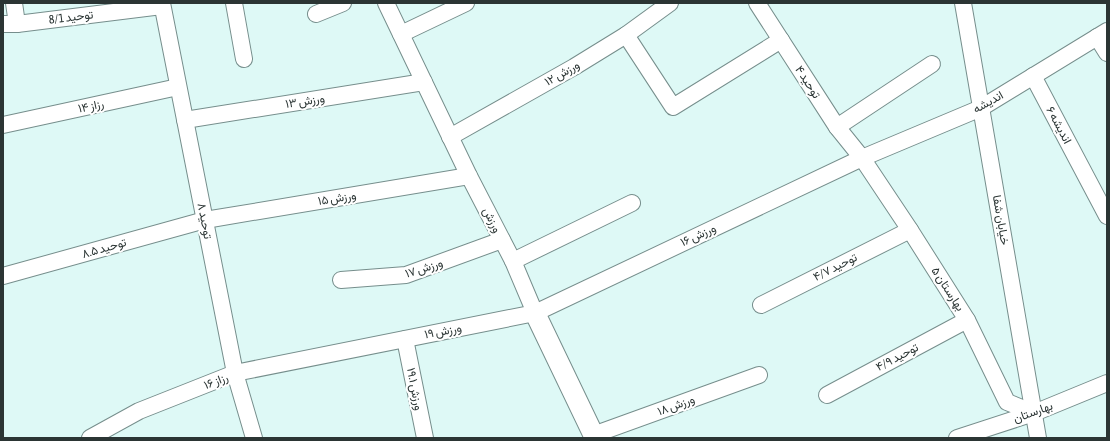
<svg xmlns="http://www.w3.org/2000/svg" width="1110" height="441" viewBox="0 0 1110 441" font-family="'Asap Condensed',Vazirmatn,sans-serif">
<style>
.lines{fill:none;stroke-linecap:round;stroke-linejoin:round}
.minor-casing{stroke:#768e8c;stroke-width:18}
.tertiary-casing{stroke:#768e8c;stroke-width:22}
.minor{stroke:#fff;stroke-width:16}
.tertiary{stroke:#fff;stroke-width:20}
.labels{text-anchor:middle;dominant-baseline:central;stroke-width:4;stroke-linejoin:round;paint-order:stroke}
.street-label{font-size:12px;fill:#2b3534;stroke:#fff}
</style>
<rect width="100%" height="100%" fill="#def9f6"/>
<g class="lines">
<g class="minor-casing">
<g id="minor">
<path d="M14,3L17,24"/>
<path d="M162,3L235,373L254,438"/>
<path d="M234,3L244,59"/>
<path d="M386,3L469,176L513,261L535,313"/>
<path d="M757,3L837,127L862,158L910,230L967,320L1007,402L1034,413"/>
<path d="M963,3L1038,438"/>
<path d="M316,14L343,3"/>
<path d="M3,24H17L162,6"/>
<path d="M401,34L466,3"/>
<path d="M626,35L673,107L781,40"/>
<path d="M1097,37L1107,53"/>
<path d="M1033,76L1107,216"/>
<path d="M185,120L424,82"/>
<path d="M3,125L178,87"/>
<path d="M837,127L932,64"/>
<path d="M450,137L574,67L626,35L670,3"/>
<path d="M513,261L632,203"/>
<path d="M3,276L205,220L469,176"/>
<path d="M341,280L406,275L502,240"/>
<path d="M761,305L910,230"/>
<path d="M405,339L425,438"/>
<path d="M827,395L967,320"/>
<path d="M593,435L759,375"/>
<path d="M90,438L139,411L235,373L535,313L862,158L981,108L1107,31"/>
<path d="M957,438L1034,413L1107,383"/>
</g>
</g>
<g class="tertiary-casing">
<path id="tertiary" d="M535,313L595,438"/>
</g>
<use href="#minor" class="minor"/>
<use href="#tertiary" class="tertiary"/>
</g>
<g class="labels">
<g class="street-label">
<text transform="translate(71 17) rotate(-7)">توحید 8/1</text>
<text transform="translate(562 73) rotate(-30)">ورزش ۱۲</text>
<text transform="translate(808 82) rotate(57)">توحید ۴</text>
<text transform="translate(305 101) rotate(-9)">ورزش ۱۳</text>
<text transform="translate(988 102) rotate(-29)">اندیشه</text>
<text transform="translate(91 106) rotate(-12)">رزاز ۱۴</text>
<text transform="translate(1059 125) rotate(62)">اندیشه ۶</text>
<text transform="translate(337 198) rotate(-9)">ورزش ۱۵</text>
<text transform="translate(492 220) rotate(63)">ورزش</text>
<text transform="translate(1001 220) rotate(80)">خیابان شفا</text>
<text transform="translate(205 221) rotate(79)">توحید ۸</text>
<text transform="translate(698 235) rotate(-25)">ورزش ۱۶</text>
<text transform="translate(104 248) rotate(-16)">توحید ۸.۵</text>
<text transform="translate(835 267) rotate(-27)">توحید ۴/۷</text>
<text transform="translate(424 268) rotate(-18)">ورزش ۱۷</text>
<text transform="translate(948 289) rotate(57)">بهارستان ۵</text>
<text transform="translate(443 331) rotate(-11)">ورزش ۱۹</text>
<text transform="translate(897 357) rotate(-28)">توحید ۴/۹</text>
<text transform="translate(216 381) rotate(-21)">رزاز ۱۶</text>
<text transform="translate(415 389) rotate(79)">ورزش ۱۹.۱</text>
<text transform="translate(676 405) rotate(-20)">ورزش ۱۸</text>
<text transform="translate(1033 412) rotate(-20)">بهارستان</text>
</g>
</g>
<rect width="1110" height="441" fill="none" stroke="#2b3534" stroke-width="8"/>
</svg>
